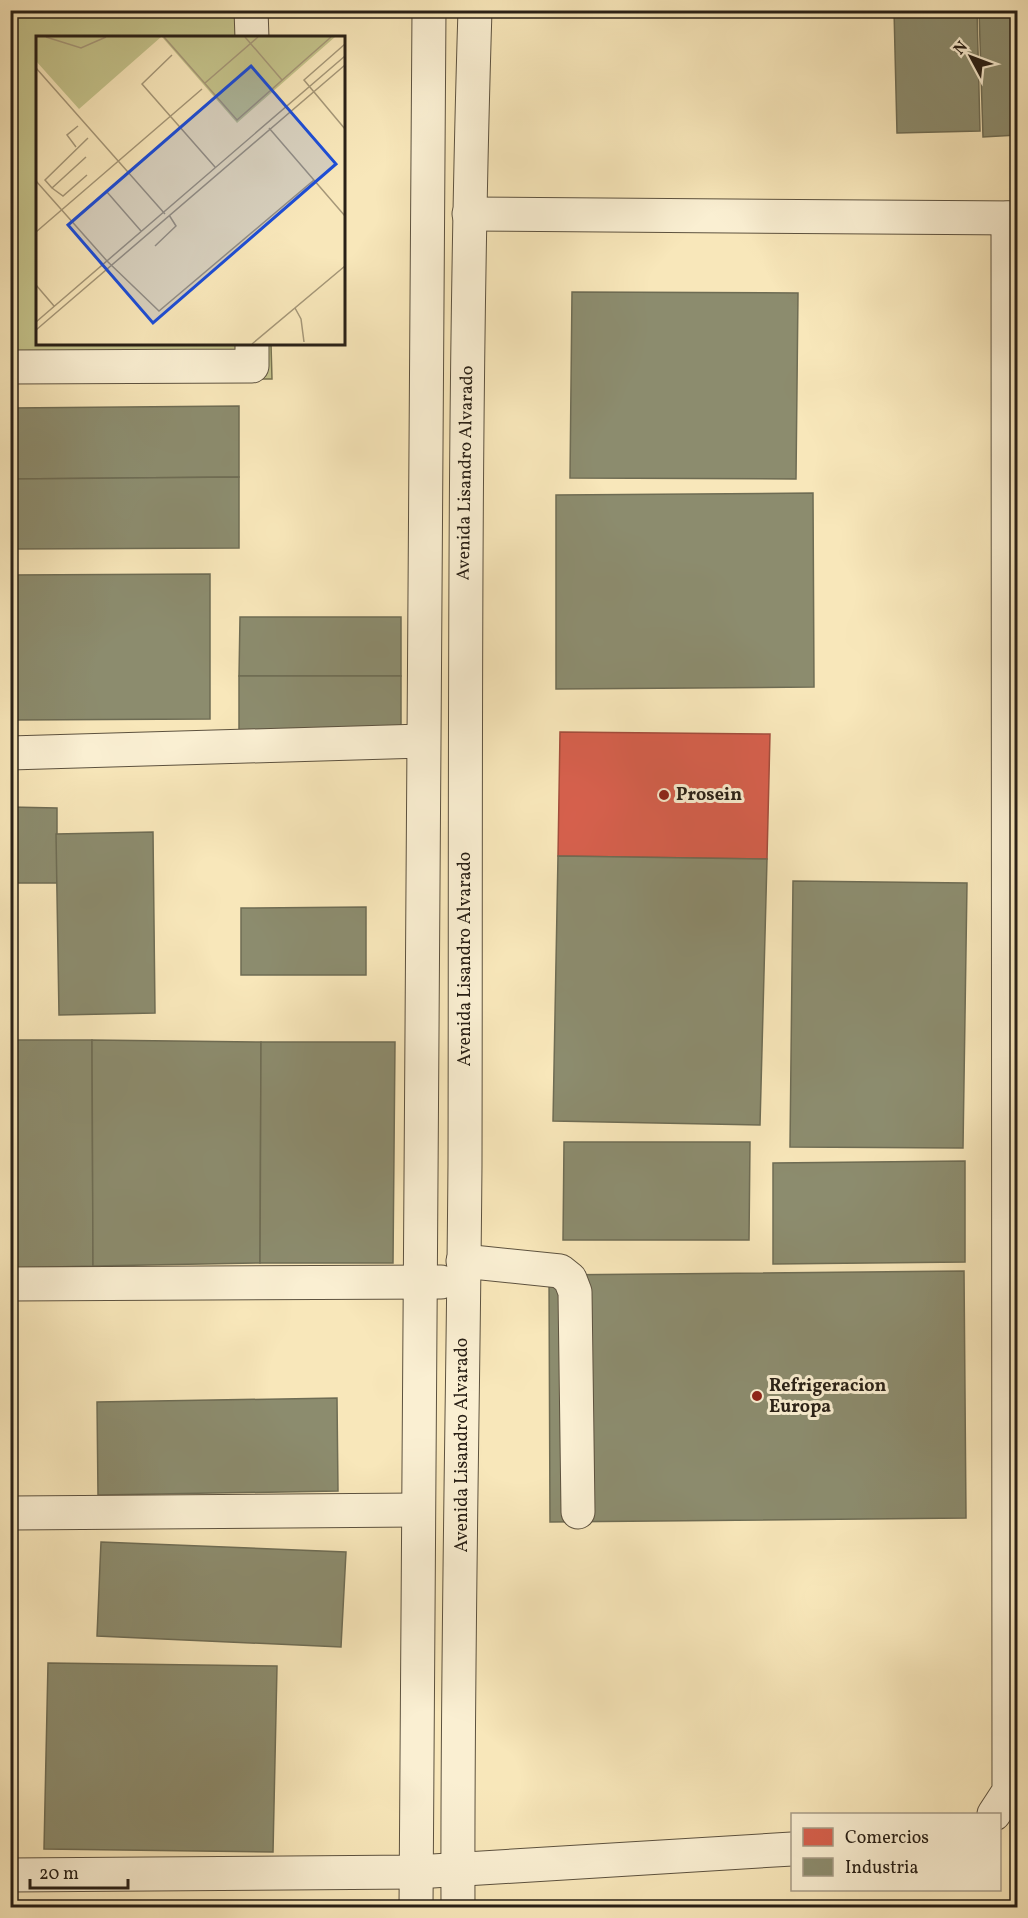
<svg xmlns="http://www.w3.org/2000/svg" width="1028" height="1918" viewBox="0 0 1028 1918" font-family="Vollkorn,serif">
<style>
.green{fill:#c4c38b;stroke:#767250;stroke-width:1.5}
.shops{fill:#d6604d;stroke:#a24d3c;stroke-width:1.5}
.industry{fill:#8c8c6e;stroke:#6e6c54;stroke-width:1.5}
.lines{fill:none;stroke-linecap:round;stroke-linejoin:round}
.minor-casing{stroke:#5d523f;stroke-width:35}
.minor{stroke:#faefd2;stroke-width:33}
.poi-dot{fill:#8f2418;stroke:#faefd2;stroke-width:2}
.labels{text-anchor:middle;dominant-baseline:central;stroke-width:6;stroke-linejoin:round;paint-order:stroke}
.street-label{font-size:18px;fill:#292016;stroke:#faefd2}
.poi-label{font-size:18px;font-weight:bold;fill:#292016;stroke:#faefd2;text-anchor:start}
.inset-road{fill:none;stroke:#a59778;stroke-width:1.5}
.view{fill:#1d4ed8;fill-opacity:0.15;stroke:#1d4ed8;stroke-width:3}
.inset-edge{fill:none;stroke:#292016;stroke-width:3}
</style>
<rect width="100%" height="100%" fill="#f8e7ba"/>
<filter id="stains"><feTurbulence type="fractalNoise" baseFrequency=".00333" numOctaves="4"/><feColorMatrix values="0 0 0 0 .2 0 0 0 0 .09 0 0 0 0 .02 0 0 0 .5 -.17"/></filter>
<radialGradient id="worn" r=".72"><stop offset=".6" stop-color="#630" stop-opacity="0"/><stop offset="1" stop-color="#630" stop-opacity=".3"/></radialGradient>
<path class="green" d="M10,11H267V37L38,38V344H271L272,379L11,380Z"/>
<path class="shops" d="M560,732L770,734L767,859L558,856Z"/>
<g class="industry">
<path d="M894,10H977L980,131L897,133Z"/>
<path d="M979,10H1018V135L983,137Z"/>
<path d="M572,292L798,293L796,479L570,478Z"/>
<path d="M239,406V477L10,479V408Z"/>
<path d="M239,477V548L10,549V479Z"/>
<path d="M813,493L814,687L556,689V495Z"/>
<path d="M210,574V719L10,720V575Z"/>
<path d="M240,617H401V676H239Z"/>
<rect x="239" y="676" width="162" height="59"/>
<path d="M10,807L57,808V883H10Z"/>
<path d="M153,832L155,1013L59,1015L56,834Z"/>
<path d="M558,856L767,859L760,1125L553,1121Z"/>
<path d="M793,881L967,883L963,1148L790,1147Z"/>
<path d="M366,907V975H241V908Z"/>
<path d="M10,1040H92L93,1266L10,1268Z"/>
<path d="M92,1040L261,1042L260,1263L93,1266Z"/>
<path d="M261,1042H395L393,1263H260Z"/>
<path d="M564,1142H750L749,1240H563Z"/>
<path d="M965,1161V1262L773,1264V1163Z"/>
<path d="M964,1271L966,1518L550,1522L549,1275Z"/>
<path d="M337,1398L338,1491L98,1495L97,1402Z"/>
<path d="M101,1542L346,1552L341,1647L97,1636Z"/>
<path d="M48,1663L277,1666L273,1852L44,1849Z"/>
</g>
<g class="lines">
<g class="minor-casing">
<g id="minor">
<path d="M251,10L252,38"/>
<path d="M469,214L1018,218"/>
<path d="M10,367L252,366V344"/>
<path d="M10,753L423,741"/>
<path d="M463,1261L560,1271L570,1279L575,1292L578,1512"/>
<path d="M10,1284L441,1282"/>
<path d="M12,1513L418,1510"/>
<path d="M994,1814L1009,1791L1008,218"/>
<path d="M10,1875L416,1872L792,1849"/>
<path d="M416,1908L429,10"/>
<path d="M458,1908C457,1660 463,1412 465,1164C466,779 463,395 475,10"/>
</g>
</g>
<use href="#minor" class="minor"/>
</g>
<g class="poi-dot">
<circle cx="664" cy="795" r="6"/>
<circle cx="757" cy="1396" r="6"/>
</g>
<g class="labels">
<g class="street-label">
<text transform="translate(466 473) rotate(-89)">Avenida Lisandro Alvarado</text>
<text transform="translate(465 959) rotate(-90)">Avenida Lisandro Alvarado</text>
<text transform="translate(462 1445) rotate(-90)">Avenida Lisandro Alvarado</text>
</g>
<g class="poi-label">
<text x="676" y="795">Prosein</text>
<text x="769" y="1386">Refrigeracion<tspan x="769" dy="21">Europa</tspan></text>
</g>
</g>
<g transform="translate(36 36)">
<rect width="309" height="309" fill="#f8e7ba"/>
<path d="M0,1H125L43,73L0,25ZM126,1H299L201,87Z" fill="#c4c38b"/>
<path class="inset-road" d="M10,1L45,12L70,1M128,1L201,84L295,1M209,1L246,44M309,8L268,44L309,93M136,19L106,48L179,131M0,32L129,178M169,47L222,1M233,92L309,180M40,111L31,99L42,90M50,121L16,152L9,144L52,102M0,145L71,225L123,275L278,144M16,152L27,160L51,139M71,156L105,195M0,196L166,53M119,210L140,190L133,179M0,249L18,270M259,272L265,283L268,306M0,286L309,20M0,294L309,29M216,308L309,230"/>
<path class="view" d="M215,30L300,128L117,287L32,189Z"/>
<rect width="309" height="309" class="inset-edge"/>
</g>
<rect width="1028" height="1918" fill="none" stroke="#f8e7ba" stroke-width="36"/>
<rect x="12" y="12" width="1004" height="1894" fill="none" stroke="#292016" stroke-width="3"/>
<rect x="18" y="18" width="992" height="1882" fill="none" stroke="#292016" stroke-width="1.5"/>
<rect x="791" y="1813" width="210" height="78" fill="#faefd2" stroke="#a69c87" stroke-width="1.5"/>
<rect x="803" y="1828" width="30" height="18" fill="#d6604d" stroke="#a69c87" stroke-width="1.5"/>
<text x="845" y="1843" font-size="18" fill="#292016">Comercios</text>
<rect x="803" y="1858" width="30" height="18" fill="#8c8c6e" stroke="#a69c87" stroke-width="1.5"/>
<text x="845" y="1873" font-size="18" fill="#292016">Industria</text>
<g transform="translate(971 57) rotate(311)" stroke="#faefd2" stroke-width="4.5" paint-order="stroke">
<path d="M0-4.5L10 22L0 15L-10 22Z" fill="#292016"/>
<text y="-9" font-size="16" font-weight="bold" text-anchor="middle" fill="#292016">N</text>
</g>
<path d="M30 1879v9h98v-9" fill="none" stroke="#292016" stroke-width="3"/>
<text x="39" y="1879" font-size="18" fill="#292016" stroke="#faefd2" stroke-width="4.5" paint-order="stroke">20 m</text>
<rect width="100%" height="100%" filter="url(#stains)"/>
<rect width="100%" height="100%" fill="url(#worn)"/>
</svg>
